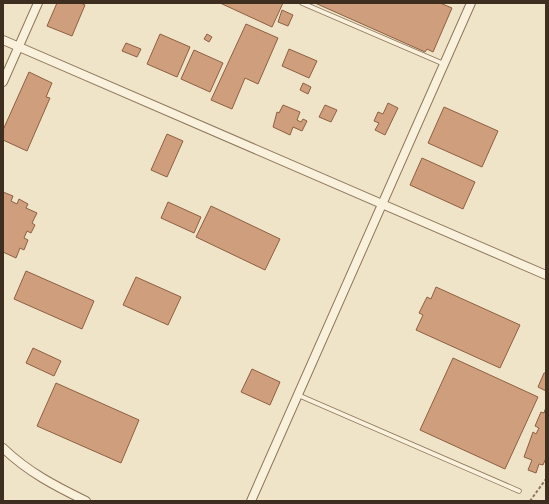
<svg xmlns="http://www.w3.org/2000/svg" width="549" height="504" viewBox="0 0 549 504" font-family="'Libre Baskerville',serif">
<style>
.building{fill:#cf9f7d;stroke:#8d5f41}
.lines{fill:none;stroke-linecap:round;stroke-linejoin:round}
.lane-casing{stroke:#8d765c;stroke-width:5.5}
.street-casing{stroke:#8d765c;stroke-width:10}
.path{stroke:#8d765c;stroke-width:2;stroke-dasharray:3 2;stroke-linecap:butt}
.lane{stroke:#faf1dc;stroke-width:4}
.street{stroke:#faf1dc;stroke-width:8}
</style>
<rect width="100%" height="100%" fill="#f0e4c8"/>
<g class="building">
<path d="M57,3H81L85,5L72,36L47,26Z"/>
<path d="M220,3H283L272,27Z"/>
<path d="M315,3H440L452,8L433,52L427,49L425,52Z"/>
<path d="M282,10L293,15L288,26L278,22Z"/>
<path d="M246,24L278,38L258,84L245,78L232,109L211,100Z"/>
<path d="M160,34L190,47L177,77L147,64Z"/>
<path d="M207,34L212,37L209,42L204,39Z"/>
<path d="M126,43L141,49L137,57L122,51Z"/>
<path d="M289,49L317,61L309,78L282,66Z"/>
<path d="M194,50L223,63L210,92L181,79Z"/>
<path d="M29,72L52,83L46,97L50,98L27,151L3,140V130Z"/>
<path d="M303,83L311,87L308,94L300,90Z"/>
<path d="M388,103L398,108L385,135L375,130L379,123L374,121L378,112L383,114Z"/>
<path d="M283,105L300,112L297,120L301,122L303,119L307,121L302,131L293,127L290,135L273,127L277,112L279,113Z"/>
<path d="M325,105L337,110L331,122L319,117Z"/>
<path d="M444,107L498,131L482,167L428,143Z"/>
<path d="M167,134L183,141L167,177L151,170Z"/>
<path d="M422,158L475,182L463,209L410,185Z"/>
<path d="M3,192L13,196L11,201L17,204L19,199L28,204L26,208L37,213L32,223L35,225L31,233L27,231L24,238L28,240L24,250L20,248L16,258L3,252Z"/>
<path d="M168,202L201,217L194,233L161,218Z"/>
<path d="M211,206L280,239L265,270L196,237Z"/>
<path d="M26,271L94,301L82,329L14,299Z"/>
<path d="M136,277L181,297L168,325L123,305Z"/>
<path d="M436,287L520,325L500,368L416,330L423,315L419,313L427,297L431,299Z"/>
<path d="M33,348L61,361L54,376L26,363Z"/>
<path d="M453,358L538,397L505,469L420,430Z"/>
<path d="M252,369L280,382L270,405L241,392Z"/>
<path d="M544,373H546V391L538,387Z"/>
<path d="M56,383L139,420L121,463L37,426Z"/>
<path d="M546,407V458L543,465L539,464L536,473L528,470L532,460L524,457L533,432L536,434L539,428L535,426L541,412L544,413Z"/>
</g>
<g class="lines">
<g class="lane-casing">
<g id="lane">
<path d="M302,3L444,64"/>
<path d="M298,395L519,491"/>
</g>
</g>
<g class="street-casing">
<g id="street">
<path d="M3,40L546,275"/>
<path d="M3,82L38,3"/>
<path d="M3,448C28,472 55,486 86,501"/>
<path d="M251,501L471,3"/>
</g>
</g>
<path class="path" d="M530,501L546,479"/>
<use href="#lane" class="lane"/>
<use href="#street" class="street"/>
</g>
<rect width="549" height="504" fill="none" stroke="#3d2e20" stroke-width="8"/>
</svg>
